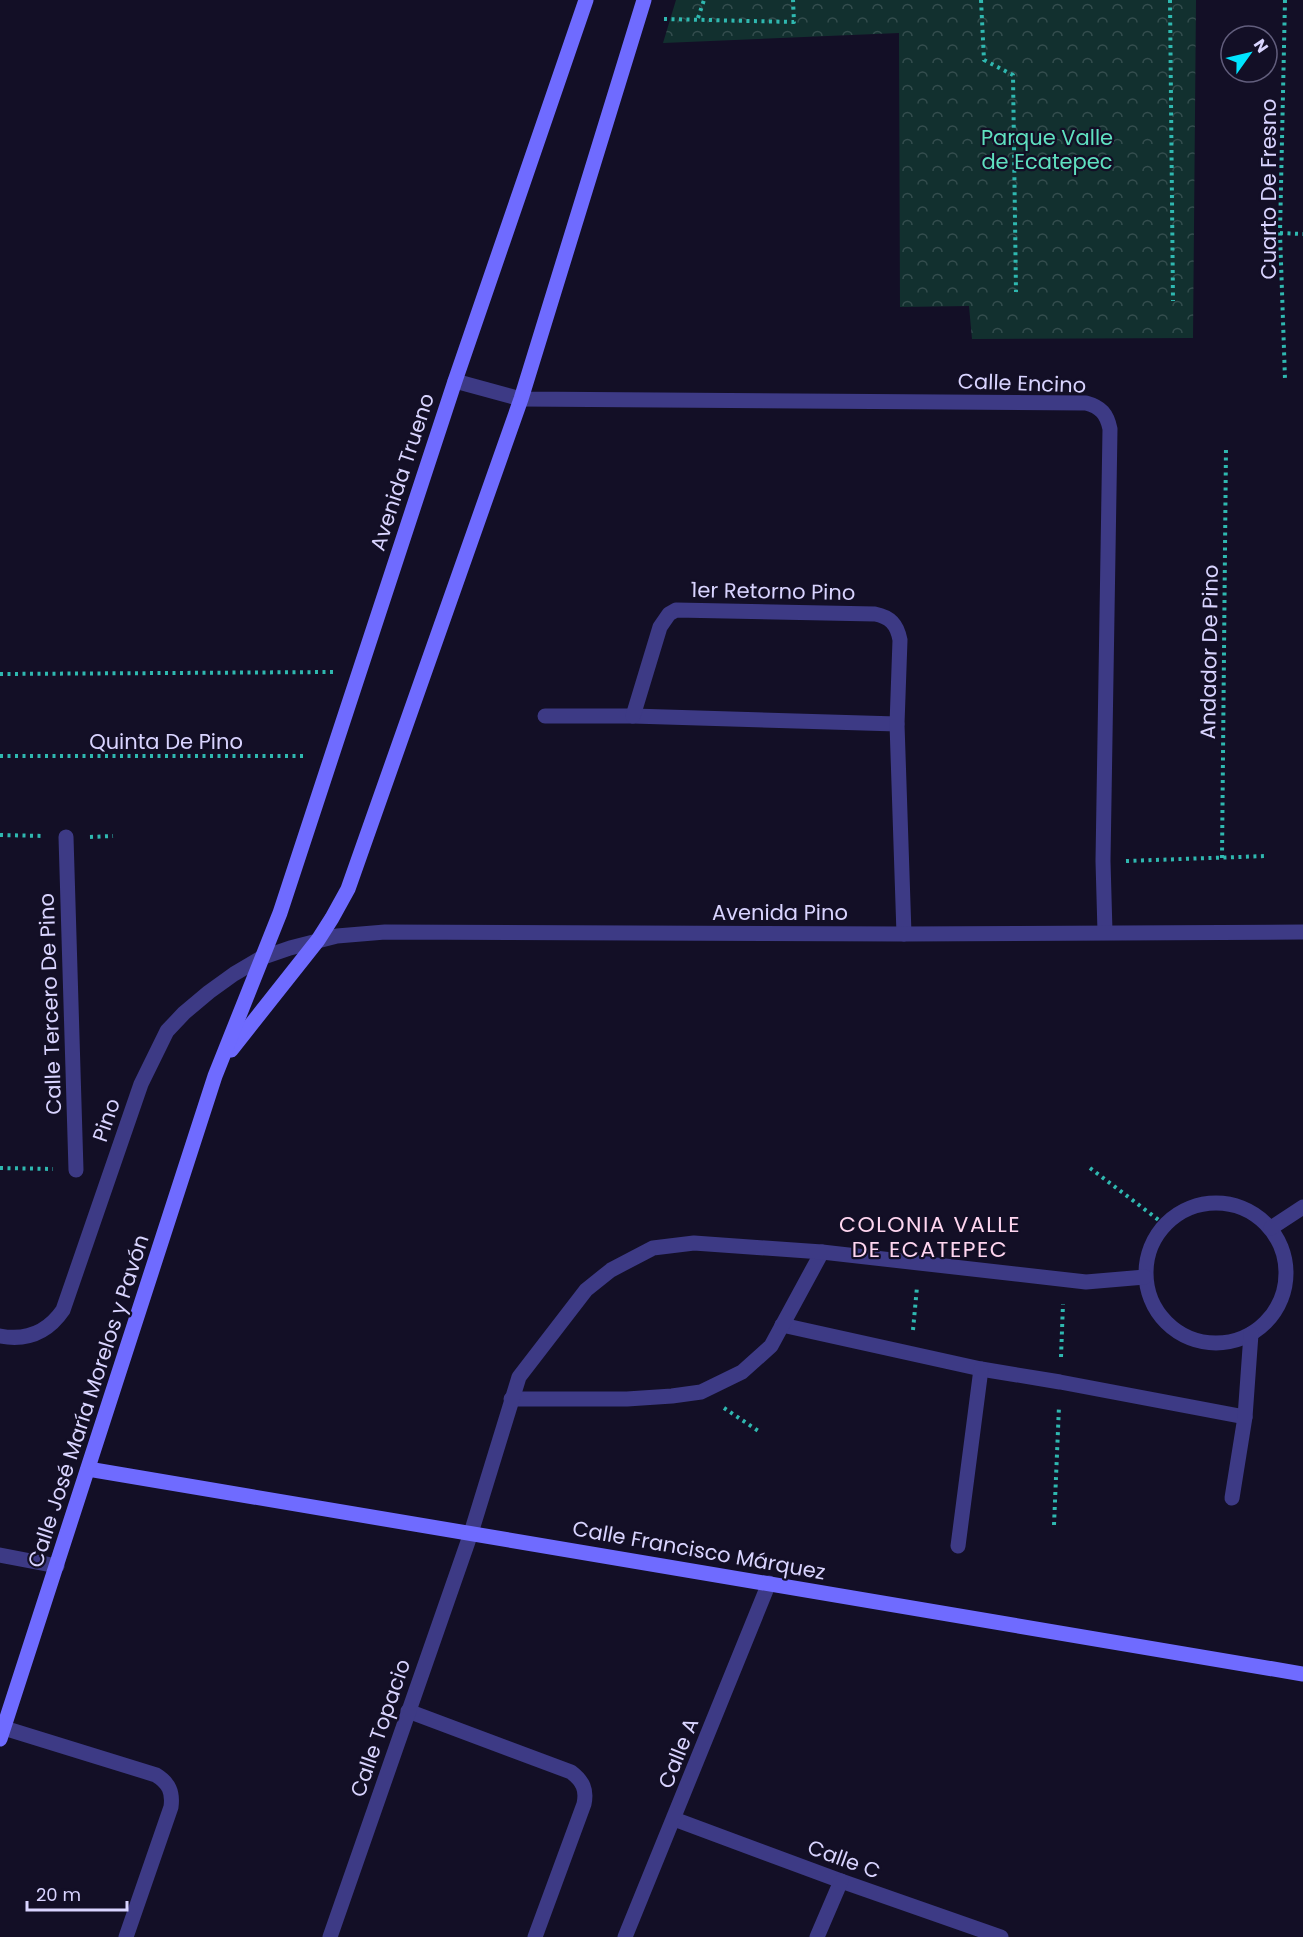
<svg xmlns="http://www.w3.org/2000/svg" width="1303" height="1937" viewBox="0 0 1303 1937" font-family="Poppins,sans-serif">
<style>
.forest{fill:url(#forest-crowns)}
.lines{fill:none;stroke-linecap:round;stroke-linejoin:round}
.path{stroke:#2fb8b0;stroke-width:4;stroke-dasharray:3 4.5;stroke-linecap:butt}
.street{stroke:#3d3a85;stroke-width:15}
.secondary{stroke:#6f6bff;stroke-width:15}
.labels{text-anchor:middle;dominant-baseline:central;stroke-width:4.5;stroke-linejoin:round;paint-order:stroke}
.park-label{font-size:21px;fill:#5fe0c0;stroke:#130f26}
.street-label{font-size:21px;fill:#d9d4ff;stroke:#130f26}
.neighbourhood-label{font-size:22px;letter-spacing:1.5px;fill:#ffd6f0;stroke:#130f26}
</style>
<defs>
<pattern id="forest-crowns" width="20" height="18" patternUnits="userSpaceOnUse" patternTransform="scale(1.5)"><rect width="20" height="18" fill="#12302f"/><path d="M2 6a3 3 0 1 1 6 0M12 15a3 3 0 1 1 6 0" fill="none" stroke="#344d4e"/></pattern>
</defs>
<rect width="100%" height="100%" fill="#130f26"/>
<path class="forest" d="M676,0H1196L1193,338L972,339L969,306L900,307L899,33L663,43Z"/>
<g class="lines">
<g class="path">
<path d="M981,0L984,60L1013,75L1016,292"/>
<path d="M1170,0L1173,301"/>
<path d="M1285,0L1280,233L1285,379"/>
<path d="M698,18L704,0"/>
<path d="M664,19L794,22L793,0"/>
<path d="M1280,233L1303,234"/>
<path d="M0,674L335,672"/>
<path d="M0,756H307"/>
<path d="M0,835L43,836"/>
<path d="M90,837L113,836"/>
<path d="M1222,858L1226,446"/>
<path d="M1126,861L1266,856"/>
<path d="M0,1168L53,1169"/>
<path d="M1090,1168L1164,1224"/>
<path d="M913,1330L917,1287"/>
<path d="M1061,1357L1063,1304"/>
<path d="M724,1408L760,1432"/>
<path d="M1054,1525L1059,1406"/>
</g>
<g class="street">
<path d="M455,381L521,399L1086,403C1101,407 1107,414 1110,429L1103,861L1105,932"/>
<path d="M545,716H633L897,724"/>
<path d="M633,716L660,627L669,614L676,610L875,614C890,617 897,624 900,640L897,724L904,934"/>
<path d="M66,837L76,1170"/>
<circle cx="1216" cy="1273" r="70"/>
<path d="M1271,1228L1303,1207"/>
<path d="M782,1325L981,1369L1060,1382L1245,1417"/>
<path d="M0,1336C27,1341 48,1332 63,1310L141,1084L167,1031L184,1013L209,992L234,974L261,958L290,948L337,936L385,932L904,934L1303,932"/>
<path d="M511,1399H627L672,1396L701,1392L742,1372L771,1346L822,1252"/>
<path d="M1232,1498L1245,1417L1251,1334"/>
<path d="M958,1546L981,1369"/>
<path d="M0,1555L57,1566"/>
<path d="M408,1711L571,1772C583,1781 587,1790 584,1804L535,1937"/>
<path d="M4,1728L156,1775C169,1783 173,1792 171,1807L126,1937"/>
<path d="M674,1819L841,1881L1001,1937"/>
<path d="M330,1937L471,1533L519,1377L586,1290L611,1270L653,1248L694,1243L822,1252L1086,1282L1145,1277"/>
<path d="M625,1937L769,1583"/>
<path d="M817,1937L841,1881"/>
</g>
<g class="secondary">
<path d="M231,1050L318,940L332,918L348,889L521,399L644,0"/>
<path d="M88,1469L1303,1674"/>
<path d="M0,1739L215,1076L280,913L455,381L586,0"/>
</g>
</g>
<g class="labels">
<g class="park-label">
<text x="1047" y="137">Parque Valle<tspan x="1047" dy="24">de Ecatepec</tspan></text>
</g>
<g class="street-label">
<text transform="translate(1268 189) rotate(-90)">Cuarto De Fresno</text>
<text transform="translate(1022 383) rotate(2)">Calle Encino</text>
<text transform="translate(402 472) rotate(-72)">Avenida Trueno</text>
<text transform="translate(773 591) rotate(1)">1er Retorno Pino</text>
<text transform="translate(1209 652) rotate(-89)">Andador De Pino</text>
<text x="166" y="741">Quinta De Pino</text>
<text x="780" y="912">Avenida Pino</text>
<text transform="translate(50 1004) rotate(-92)">Calle Tercero De Pino</text>
<text transform="translate(106 1120) rotate(-71)">Pino</text>
<text transform="translate(88 1401) rotate(-72)">Calle José María Morelos y Pavón</text>
<text transform="translate(699 1550) rotate(10)">Calle Francisco Márquez</text>
<text transform="translate(380 1728) rotate(-71)">Calle Topacio</text>
<text transform="translate(678 1753) rotate(-68)">Calle A</text>
<text transform="translate(844 1859) rotate(20)">Calle C</text>
</g>
<g class="neighbourhood-label">
<text x="930" y="1224">COLONIA VALLE<tspan x="930" dy="25">DE ECATEPEC</tspan></text>
</g>
</g>
<g transform="translate(1249 54) rotate(56)"><circle r="28" fill="#130f26" stroke="#625e7d" stroke-width="1.5"/>
<path d="M0-4.5L10 22L0 15L-10 22Z" fill="#00e5ff"/>
<text y="-9" font-size="16" font-weight="bold" text-anchor="middle" fill="#d9d4ff">N</text>
</g>
<path d="M27 1901v9h100v-9" fill="none" stroke="#d9d4ff" stroke-width="3"/>
<text x="36" y="1901" font-size="18" fill="#d9d4ff" stroke="#130f26" stroke-width="4.5" paint-order="stroke">20 m</text>
</svg>
